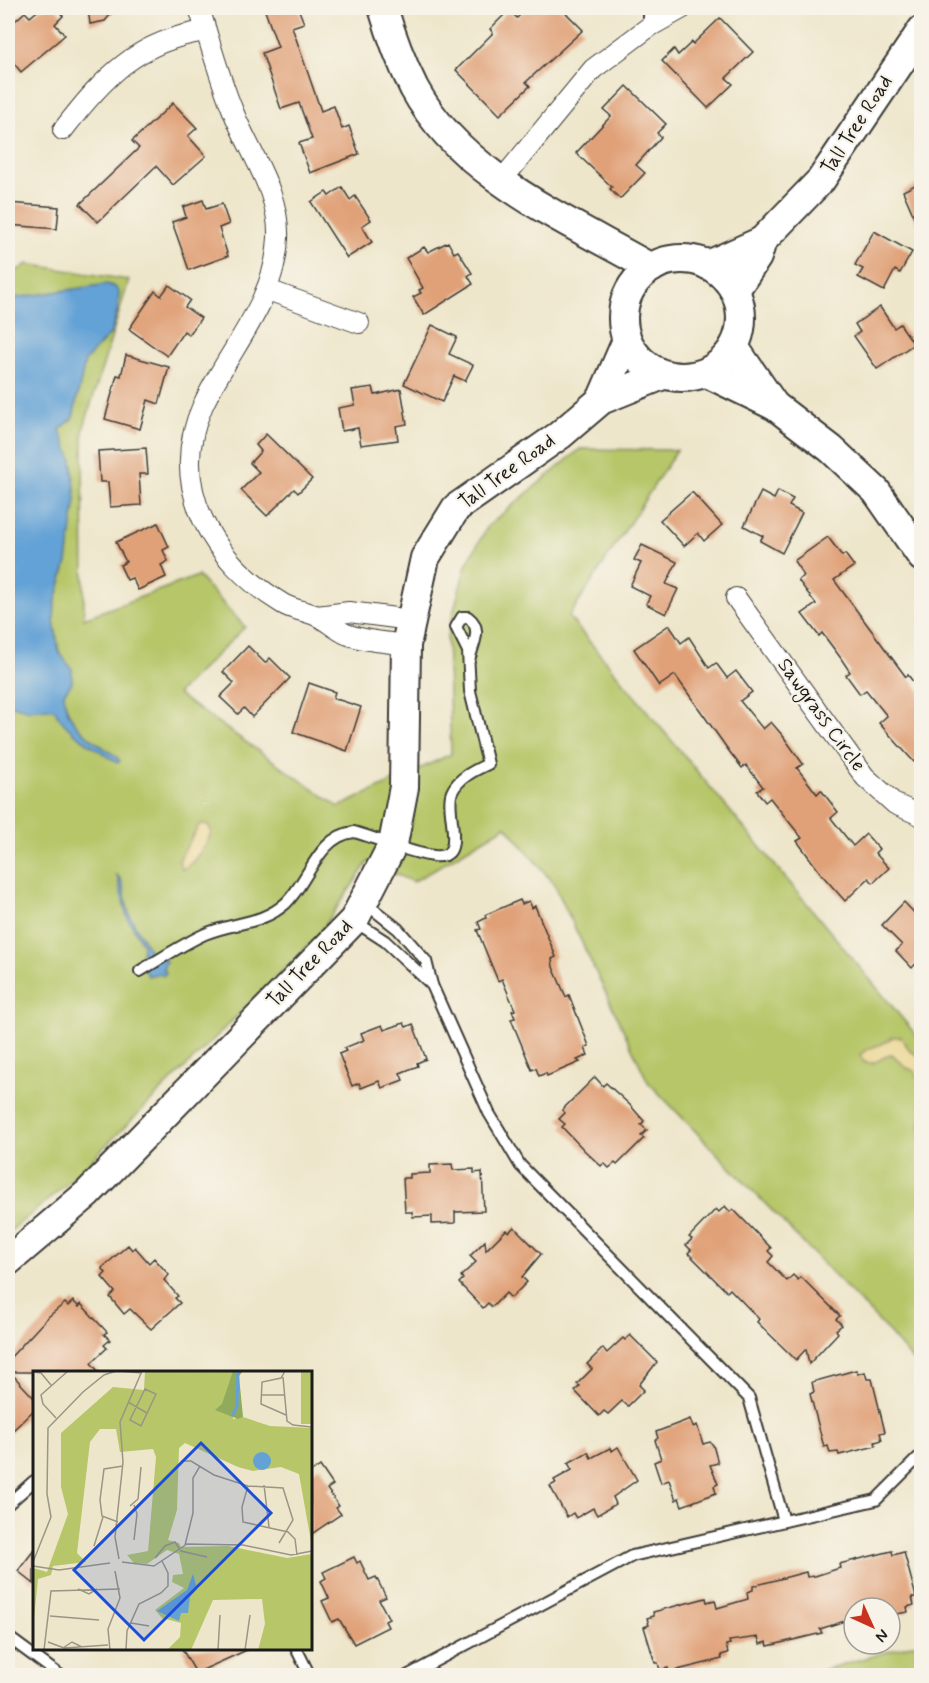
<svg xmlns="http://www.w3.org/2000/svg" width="929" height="1683" viewBox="0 0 929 1683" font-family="Mynerve,sans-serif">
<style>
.green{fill:#b6c668;stroke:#697142;stroke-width:1.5}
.sand{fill:#eeda9e;stroke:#857b5d;stroke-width:1.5}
.water{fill:#64a2d6;stroke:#405f79;stroke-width:1.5}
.building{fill:#e0a178}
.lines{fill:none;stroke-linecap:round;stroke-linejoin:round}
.lane-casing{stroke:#3c3a36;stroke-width:14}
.street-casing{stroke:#3c3a36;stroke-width:22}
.secondary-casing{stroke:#3c3a36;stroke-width:32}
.lane{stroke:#fff;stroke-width:10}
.street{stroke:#fff;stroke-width:20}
.secondary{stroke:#fff;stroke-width:28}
.labels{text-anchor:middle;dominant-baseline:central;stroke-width:4.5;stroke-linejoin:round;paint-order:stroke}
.street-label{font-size:20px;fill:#1c1c1c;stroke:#f7f3e8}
.inset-river{fill:none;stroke:#64a2d6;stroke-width:3}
.inset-road{fill:none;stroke:#9a9585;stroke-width:1.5}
.view{fill:#1d4ed8;fill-opacity:0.15;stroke:#1d4ed8;stroke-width:3}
.inset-edge{fill:none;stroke:#1c1c1c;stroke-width:3}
</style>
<rect width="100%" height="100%" fill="#f7f3e8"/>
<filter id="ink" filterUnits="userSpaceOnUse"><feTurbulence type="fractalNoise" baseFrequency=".0167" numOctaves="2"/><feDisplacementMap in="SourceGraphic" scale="12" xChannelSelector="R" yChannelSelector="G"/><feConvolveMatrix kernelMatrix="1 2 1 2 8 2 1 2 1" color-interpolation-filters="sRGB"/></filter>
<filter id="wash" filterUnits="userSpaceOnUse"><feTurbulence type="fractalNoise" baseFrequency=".008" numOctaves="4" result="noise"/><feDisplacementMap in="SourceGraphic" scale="24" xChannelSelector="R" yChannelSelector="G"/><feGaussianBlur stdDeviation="1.35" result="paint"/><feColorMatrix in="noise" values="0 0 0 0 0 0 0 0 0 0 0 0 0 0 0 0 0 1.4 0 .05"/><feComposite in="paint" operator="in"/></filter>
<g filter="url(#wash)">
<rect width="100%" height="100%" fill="#eee6cb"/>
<g class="green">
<path d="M27,264L129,280L83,430L84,618L198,576L245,627L177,694L339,807L451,754L447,636L466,565L488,526L580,449L677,450L569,617L921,1041V1370L885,1328L648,1082L554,884L506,826L413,882L368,862L316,938L67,1184L8,1233V277Z"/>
<path d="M921,1642V1675H806Z"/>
</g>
<g class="sand">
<path d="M202,824L208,825L211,830C211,841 190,868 182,869L179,860L198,827Z"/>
<path d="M892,1037H901L910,1051L921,1057V1082L915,1071L907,1068L893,1055C882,1054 877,1067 864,1062L860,1055C869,1044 883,1048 892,1037Z"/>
</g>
<g class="water">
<path d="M107,284L115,287L119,292L118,309L111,333L85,361L73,418L60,430L72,459L76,499L67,562L55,604L54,620L59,652L72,669V683L64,693C65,726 94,740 117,757L120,761L117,763C99,749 64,732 55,710L49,708L30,710L8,704V299Z"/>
<path d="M117,875C125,882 125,899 128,910C133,926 145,938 150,953L160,952L166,961L163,969L166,973L163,976L160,973L148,976L141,964L143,945L127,917Z"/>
</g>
<g id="blocks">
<g class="building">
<path d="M41,8H56L63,16L55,24L65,35L21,72L8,56V27L25,12L30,17Z"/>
<path d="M88,8H116L105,21L90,24Z"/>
<path d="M264,8H298L304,23L292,27L321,111L334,106L342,129L349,126L359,154L310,173L299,143L312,139L299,103L281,109L262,53L278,47Z"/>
<path d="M527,8H561L583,30L526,82L530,86L500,115L456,70L493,33L490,29L509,10L517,18Z"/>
<path d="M720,18L753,52L726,78L733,84L708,108L662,61L674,49L678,55L692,42L693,44Z"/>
<path d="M627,86L666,124L657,133L661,137L636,165L645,173L620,199L610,189L612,187L576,153L611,116L604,110Z"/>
<path d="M173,103L197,128L188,136L206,156L173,185L156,166L98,222L80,204L139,148L132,141Z"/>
<path d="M921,182V233L903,191Z"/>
<path d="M342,187L350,200L355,196L371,220L362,226L372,242L347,258L311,202L326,192L329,196Z"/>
<path d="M203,200L206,209L222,204L229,224L219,228L228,256L189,270L172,222L186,217L183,207Z"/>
<path d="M8,203L59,207L57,229L8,225Z"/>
<path d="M874,231L912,252L900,273L895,270L884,291L858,277L863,269L855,265Z"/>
<path d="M448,242L454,253L458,251L472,273L468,276L473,284L424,315L413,297L421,293L419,290L423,288L406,258L424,247L428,252Z"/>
<path d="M169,285L190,300L185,307L201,318L189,335L184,331L167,356L129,329L155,291L161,296Z"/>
<path d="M880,307L894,328L900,324L914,344L877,369L854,336L860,332L855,324Z"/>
<path d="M432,325L457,337L449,354L473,365L465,381L454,376L442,402L404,384Z"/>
<path d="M126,355L169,367L159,404L148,400L140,429L105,419L117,375L121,376Z"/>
<path d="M373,387L375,395L401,389L407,424L396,426L398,440L361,445L358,428L342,431L338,408L355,405L352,390Z"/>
<path d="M266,434L312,479L298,493L294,489L267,516L241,490L259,472L250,463L261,451L256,445Z"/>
<path d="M146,448L148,474H139L141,505L110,507L108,482H100L98,451Z"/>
<path d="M778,491L793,499L789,506L802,513L782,553L760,541L763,536L744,526L761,492L774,499Z"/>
<path d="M692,492L722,525L704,541L698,533L684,546L660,520Z"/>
<path d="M158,523L169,547L163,550L168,561L161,565L166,577L138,590L132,578L127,580L120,565L126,562L116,542Z"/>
<path d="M828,537L842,556L845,554L854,566L834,580L906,677L908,675L921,692V756L914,762L879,723L887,716L866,690L860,694L846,675L850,672L840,657L822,633L819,636L802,614L816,604L798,580L804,576L794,561Z"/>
<path d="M642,545L677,562L666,584L678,589L666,614L646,604L650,596L630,586L641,563L634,560Z"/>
<path d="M669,625L681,643L689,637L709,668L716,663L727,678L736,671L752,692L740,701L763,729L771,722L783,736L803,764L797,768L817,794L821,790L838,812L831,818L853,846L866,834L879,849L875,853L889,868L873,883L869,878L845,901L822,875L797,841L802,838L770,798L765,802L757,791L763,787L746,765L742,768L729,751L675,675L659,686L634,649Z"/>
<path d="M248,646L265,663L270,658L290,678L252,717L244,708L238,714L220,697L234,683L223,672Z"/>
<path d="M309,683L335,692L333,698L361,707L347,751L293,732Z"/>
<path d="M520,900L522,904L529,901L532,908L535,906L556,957L552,959L553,967L566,997L569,995L589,1046L585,1048L588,1055L577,1060L580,1062L547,1076L546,1073L539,1076L536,1068L532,1070L511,1019L515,1018L512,1011L515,1010L502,979L498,981L477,930L481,929L478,922L486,918L485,915Z"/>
<path d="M904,902L921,920V958L912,968L896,951L902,945L882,925Z"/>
<path d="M404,1023L406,1027L413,1024L426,1059L417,1063L418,1066L400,1073L403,1080L382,1088L379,1081L361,1088L359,1083L352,1086L339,1054L346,1051L344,1048L364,1040L361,1033L382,1025L384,1030Z"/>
<path d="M595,1077L603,1086L606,1083L630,1105L644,1121L641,1125L647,1130L641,1136L644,1138L617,1165L615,1163L609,1168L604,1163L601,1166L585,1151L562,1127L565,1124L559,1119L565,1113L562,1110Z"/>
<path d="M452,1164L453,1170L474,1169V1173L482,1172L484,1211L455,1212V1223L432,1224V1216L413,1217L412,1212H405L403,1178H410V1174L430,1173V1165Z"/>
<path d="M725,1206L730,1212L733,1209L771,1248L768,1251L773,1256L768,1262L787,1281L793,1275L798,1280L801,1277L840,1316L836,1319L842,1325L836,1330L838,1333L809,1364L806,1349L796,1360L757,1322L759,1319L730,1289L727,1292L688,1253L691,1250L686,1245L692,1239L689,1237L716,1209L719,1212Z"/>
<path d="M514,1227L541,1254L522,1277L527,1282L511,1298L506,1293L492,1307L488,1303L483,1308L459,1283L463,1279L461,1276L476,1262L470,1256L485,1241L486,1250L506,1230L509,1232Z"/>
<path d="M128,1245L132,1250L135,1247L149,1263L154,1258L169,1275L164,1280L178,1296L175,1298L180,1303L151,1329L130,1309L124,1314L110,1297L115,1292L102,1277L106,1273L102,1268Z"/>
<path d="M73,1301L79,1307L81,1304L107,1332L104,1334L110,1340L104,1345L107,1348L91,1363L99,1372H10L34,1398V1410L8,1435V1360L48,1317L65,1303L68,1306Z"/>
<path d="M630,1335L657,1362L639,1385L644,1390L628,1406L622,1401L608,1414L604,1411L599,1416L575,1391L580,1386L577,1384L592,1369L587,1364L603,1348L607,1353L623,1338L625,1340Z"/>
<path d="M856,1370L857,1374L865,1372L867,1379H872L885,1432L880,1433L882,1440L875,1442L876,1446L839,1455L838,1452L830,1453L828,1446L824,1447L810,1394L814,1392L812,1382Z"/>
<path d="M690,1419L693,1427L697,1425L703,1444L710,1442L713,1445L718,1463L710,1465L718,1484L714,1486L716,1493L682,1506L679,1498L676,1500L669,1480L661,1483L654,1462L661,1459L655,1440L658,1438L656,1432Z"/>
<path d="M618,1447L637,1480L613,1497L616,1504L597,1515L593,1508L576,1518L573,1513L567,1517L550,1486L556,1483L554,1480L572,1470L568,1463L588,1452L591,1458L610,1448L612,1451Z"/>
<path d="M320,1466L333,1485L327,1489L339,1506L336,1508L341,1514L310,1535V1473Z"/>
<path d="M34,1550V1584L18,1571Z"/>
<path d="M892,1551L893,1555L904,1552L916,1597H912L914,1605L907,1607L908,1612L890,1615V1608H854V1618L820,1629L822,1633L768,1646L767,1642L760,1644L758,1637L729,1641L730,1644L726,1645L728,1653L721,1655L722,1659L669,1672L668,1668L660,1670L658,1663H655L644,1627L649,1625L647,1618L654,1616L653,1612L706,1598L707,1602L715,1600L717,1608L748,1599L747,1592L753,1590V1586L806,1572L807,1577L815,1576L840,1568L839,1564Z"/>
<path d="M354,1557L357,1563L360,1561L369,1580L376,1577L386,1597L379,1600L389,1619L385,1621L388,1627L354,1644L339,1619L332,1622L322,1601L329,1598L321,1581L326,1578L323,1572Z"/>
<path d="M182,1649H249L196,1673Z"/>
</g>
</g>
</g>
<g filter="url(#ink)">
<use href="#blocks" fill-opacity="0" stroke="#3c3a36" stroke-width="1.5"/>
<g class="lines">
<g class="lane-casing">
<g id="lane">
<path d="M649,8V27"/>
<path d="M364,902L398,929L426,961L432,985L489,1113L520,1165L749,1398L784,1521"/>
<path d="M354,921L385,941L432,985"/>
<path d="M140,971C162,958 183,944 205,934C233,922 262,925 286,903C309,881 318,836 354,832C380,839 408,853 434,856C469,860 444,811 452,792C458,778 475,770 488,764L470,691L468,651L456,627L462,617H468C484,629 472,645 469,661"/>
<path d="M8,1504L34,1481"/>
<path d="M8,1637L61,1676"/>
<path d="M296,1648L310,1676"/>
<path d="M407,1676L632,1556L876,1500L922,1454"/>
</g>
</g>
<g class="street-casing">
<g id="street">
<path d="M199,8C210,42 219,77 233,111C249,152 280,192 278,238C275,303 229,348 203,405C166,487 213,562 283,604C293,610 306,611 317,616C326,620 334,628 344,633C361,641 387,642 406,645"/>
<path d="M63,130C103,78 138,40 206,31"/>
<path d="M501,181L593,69L649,27L683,8"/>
<path d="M268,290L359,323"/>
<path d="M736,598L865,777L895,804L922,816"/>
<path d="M317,616L349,612L411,620"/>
</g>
</g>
<g class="secondary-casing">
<g id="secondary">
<path d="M383,8C391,35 401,62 414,88C462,177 568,220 651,268"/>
<circle cx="682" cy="318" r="59"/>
<path d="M708,265L762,241"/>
<path d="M735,290L757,257L762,241L821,180L922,30"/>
<path d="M734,347L774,405"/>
<path d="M707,373L775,406L831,449L876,491L922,557"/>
<path d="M601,400L627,340"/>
<path d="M8,1261L87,1194L354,920L393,844L404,787L406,645L425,558L456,508L560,435L601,400L663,375"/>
</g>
</g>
<use href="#lane" class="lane"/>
<use href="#street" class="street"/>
<use href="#secondary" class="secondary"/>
</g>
</g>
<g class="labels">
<g class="street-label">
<text transform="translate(857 125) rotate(-57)">Tall Tree Road</text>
<text transform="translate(507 472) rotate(-36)">Tall Tree Road</text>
<text transform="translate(821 715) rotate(54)">Sawgrass Circle</text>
<text transform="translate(310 964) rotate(-46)">Tall Tree Road</text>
</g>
</g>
<g transform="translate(33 1371)">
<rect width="279" height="279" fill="#eee6cb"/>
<path d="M112,0H200V48L210,46L237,55L279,57V176L266,103L248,96L220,100L205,96L152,72L146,77L144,139L135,169L146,172L148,176L195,175L254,187L279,183V279H225L232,253L229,228L180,229L158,279H134L147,266L148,252L129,247L122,239L151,217L139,211L140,204L150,203L146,183L134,179L114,193L101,192L94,184L115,180L123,86L120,78L87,81L83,58H67L57,71L44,182L53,191L20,195L18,204L5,208L0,257V197L14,201L35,143L28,116V62L80,16L111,19ZM268,0H279V53H268Z" fill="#b6c668"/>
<path d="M200,0H210L206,5L210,46L205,48L182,39L189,33Z" fill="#90ab5c"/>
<path d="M220 90a9 9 0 1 1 18 0a9 9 0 1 1-18 0ZM160,203L164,218L157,226L155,242H148L146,250L124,240L154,219Z" fill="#64a2d6"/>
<path class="inset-river" d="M199,45L204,36L205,0"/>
<path class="inset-road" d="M87,0L109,2M252,0L248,7L229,11L228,33L253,44M0,1L8,2L18,14M250,6L254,50L260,54L279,56M112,18L123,23L108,55L97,49ZM228,24H252M95,31L114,42M23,47L10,33L8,24L35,0M148,90H158L181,104L215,115L250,117L260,149L246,172M231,114L236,156M215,115L209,136L210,151L255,161L262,168L264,184M97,135L105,128L108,96M85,151L69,145L67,129L71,98L90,95M101,169L104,143L101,134M152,174L160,142V107L167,95M61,175L70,146M125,184L122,187L132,175L142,171L148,180L174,186M86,188L82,166L90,91L87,51L109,0M0,191L18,146L14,123L15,57L50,21L71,4L83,0M89,191L121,195L154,173L210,174L258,184L279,180M0,195L26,199L77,192M45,218L56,223L64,218M17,245L66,249M98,252L116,255M15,271L31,277L75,274M30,277L39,271L49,276M11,279L18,220L87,218M77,279L75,258L87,227L82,200M93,279L94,260L106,233L128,222L135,215V202L129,190M185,279L187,244M212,279L217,244"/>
<path class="view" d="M168,72L238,142L111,269L41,199Z"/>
<rect width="279" height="279" class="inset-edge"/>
</g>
<rect width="929" height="1683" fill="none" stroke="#f7f3e8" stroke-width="30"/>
<g transform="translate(872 1626) rotate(135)"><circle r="28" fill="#f7f3e8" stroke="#9f9d96" stroke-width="1.5"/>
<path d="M0-4.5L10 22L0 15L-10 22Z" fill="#c8321e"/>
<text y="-9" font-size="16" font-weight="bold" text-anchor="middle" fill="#1c1c1c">N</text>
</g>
</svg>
